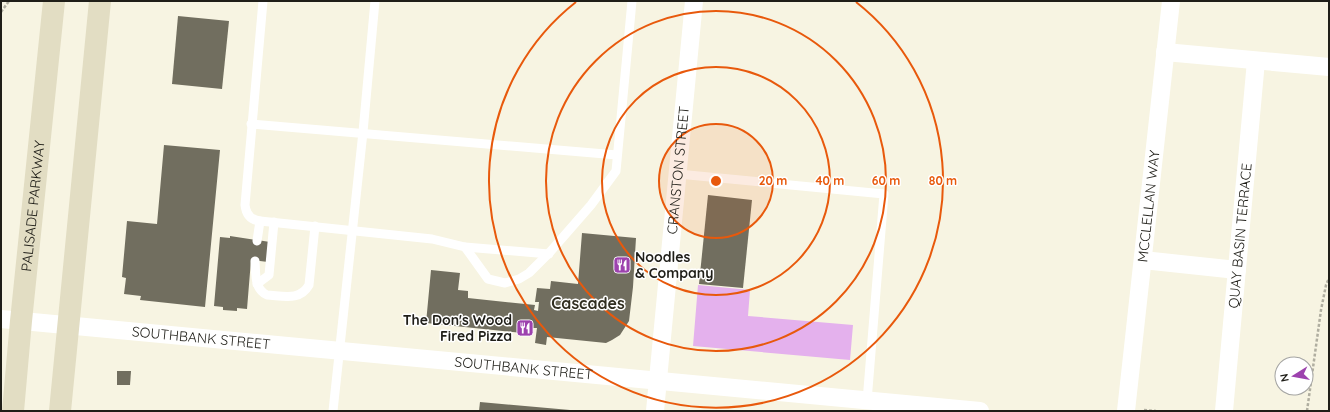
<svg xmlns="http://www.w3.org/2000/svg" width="1330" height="412" viewBox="0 0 1330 412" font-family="Quicksand,sans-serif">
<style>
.green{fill:#e4b1ed}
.building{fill:#716e5f}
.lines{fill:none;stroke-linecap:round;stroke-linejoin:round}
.path{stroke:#b0aea0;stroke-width:2.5;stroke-dasharray:3 2;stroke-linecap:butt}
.service{stroke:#fff;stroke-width:9}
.minor{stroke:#fff;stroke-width:18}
.secondary{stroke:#e2ddc3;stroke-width:22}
.ring{fill:none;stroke:#e8590c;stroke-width:2}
.labels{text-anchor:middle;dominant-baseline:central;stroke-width:3;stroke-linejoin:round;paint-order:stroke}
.street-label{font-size:14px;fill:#1f1e18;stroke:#fff}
.poi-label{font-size:14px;font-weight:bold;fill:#1f1e18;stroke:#fff;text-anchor:start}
.quarter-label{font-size:16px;font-weight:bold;fill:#312e20;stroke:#fff}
.centre{fill:#e8590c;stroke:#fff;stroke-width:2}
.ring-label{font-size:12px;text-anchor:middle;font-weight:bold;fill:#e8590c;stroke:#fff;stroke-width:3;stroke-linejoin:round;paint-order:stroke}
</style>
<rect width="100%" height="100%" fill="#f7f4e2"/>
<path class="green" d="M698,285L750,290L748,316L853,325L850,360L693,346Z"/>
<g class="building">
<path d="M178,16L229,21L222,89L172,84Z"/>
<path d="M164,145L220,150L205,307L140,300L141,296L124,294L126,278L122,277L127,221L157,224Z"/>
<path d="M708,195L752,200L743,288L699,284Z"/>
<path d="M582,233L636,238L633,287L629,321L620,335L612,340L606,343L547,337L546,345L535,343L537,328H533L532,334L426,323L431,270L460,273L458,290L468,291V298L535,305L534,310L538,311L539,302H535L537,288L550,289L551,281L578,284Z"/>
<path d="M230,236L270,242L268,262L251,260L247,309L237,308V311L223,310V307L214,306L220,237L230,238Z"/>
<path d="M117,371H131L130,385H117Z"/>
<path d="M480,402L570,410V411H479Z"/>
</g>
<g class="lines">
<g class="path">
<path d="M1,12L9,1"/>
<path d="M1144,410L1156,411"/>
<path d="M1307,411L1321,310L1326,285L1329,278"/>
</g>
<g class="service">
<path d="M263,1L245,205C246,214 250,220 260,221L432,239L465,247L488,279L505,283L519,279L529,273L550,252L591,205L616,171L632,1"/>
<path d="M251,124L617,155"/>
<path d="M678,174L884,194L867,401"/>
<path d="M257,241L260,221"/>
<path d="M465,247L549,254"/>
<path d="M255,261C256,274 254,289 267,295C284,296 300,301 309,285L315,226"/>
<path d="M257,284L269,275L274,222"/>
<path d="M333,411L363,132L375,1"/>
</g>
<g class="minor">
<path d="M1165,52L1329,67"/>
<path d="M1143,260L1237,270"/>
<path id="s1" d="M1,319L980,411"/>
<path id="s2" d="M655,411L694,1"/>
<path id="s3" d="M1126,411L1171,1"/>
<path id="s4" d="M1224,411L1256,61"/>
</g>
<g class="secondary">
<path id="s5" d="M13,411L21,321L54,1"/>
<path d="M60,411L100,1"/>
</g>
</g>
<circle cx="716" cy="181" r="57" fill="#e8590c" fill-opacity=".12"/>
<g class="ring">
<circle cx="716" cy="181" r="57"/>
<circle cx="716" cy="181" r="114"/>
<circle cx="716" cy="181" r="170"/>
<path d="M856 2A227 227 0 1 1 576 2"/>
</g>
<defs>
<g id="restaurant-square" transform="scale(0.9)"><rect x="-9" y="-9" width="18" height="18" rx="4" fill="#9d42ae" stroke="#fff"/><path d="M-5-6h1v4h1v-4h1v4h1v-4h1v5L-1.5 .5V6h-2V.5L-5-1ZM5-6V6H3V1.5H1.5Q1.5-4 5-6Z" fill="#fff"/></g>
</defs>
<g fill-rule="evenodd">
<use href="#restaurant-square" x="622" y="265"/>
<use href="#restaurant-square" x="525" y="328"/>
</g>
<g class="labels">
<g class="street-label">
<text stroke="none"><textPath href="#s2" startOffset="242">CRANSTON STREET</textPath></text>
<text stroke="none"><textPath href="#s5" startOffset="206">PALISADE PARKWAY</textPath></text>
<text stroke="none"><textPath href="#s3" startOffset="206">MCCLELLAN WAY</textPath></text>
<text stroke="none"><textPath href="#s4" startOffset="176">QUAY BASIN TERRACE</textPath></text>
<text stroke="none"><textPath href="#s1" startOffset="201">SOUTHBANK STREET</textPath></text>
<text stroke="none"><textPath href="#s1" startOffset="525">SOUTHBANK STREET</textPath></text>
</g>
<g class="poi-label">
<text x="635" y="257">Noodles<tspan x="635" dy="16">&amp; Company</tspan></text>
<text x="512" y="320" text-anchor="end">The Don's Wood<tspan x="512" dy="16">Fired Pizza</tspan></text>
</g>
<g class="quarter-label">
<text x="588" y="303">Cascades</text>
</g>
</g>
<circle cx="716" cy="181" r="6" class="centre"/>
<g class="ring-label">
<text x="773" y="185">20 m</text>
<text x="830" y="185">40 m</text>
<text x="886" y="185">60 m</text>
<text x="943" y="185">80 m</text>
</g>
<rect width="1330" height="412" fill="none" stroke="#1f1e18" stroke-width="4"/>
<g transform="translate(1294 376) rotate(259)"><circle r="19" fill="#ffffff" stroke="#a5a5a3"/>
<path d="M0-3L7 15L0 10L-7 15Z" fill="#9d42ae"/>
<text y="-6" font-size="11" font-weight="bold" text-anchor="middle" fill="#1f1e18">N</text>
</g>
</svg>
